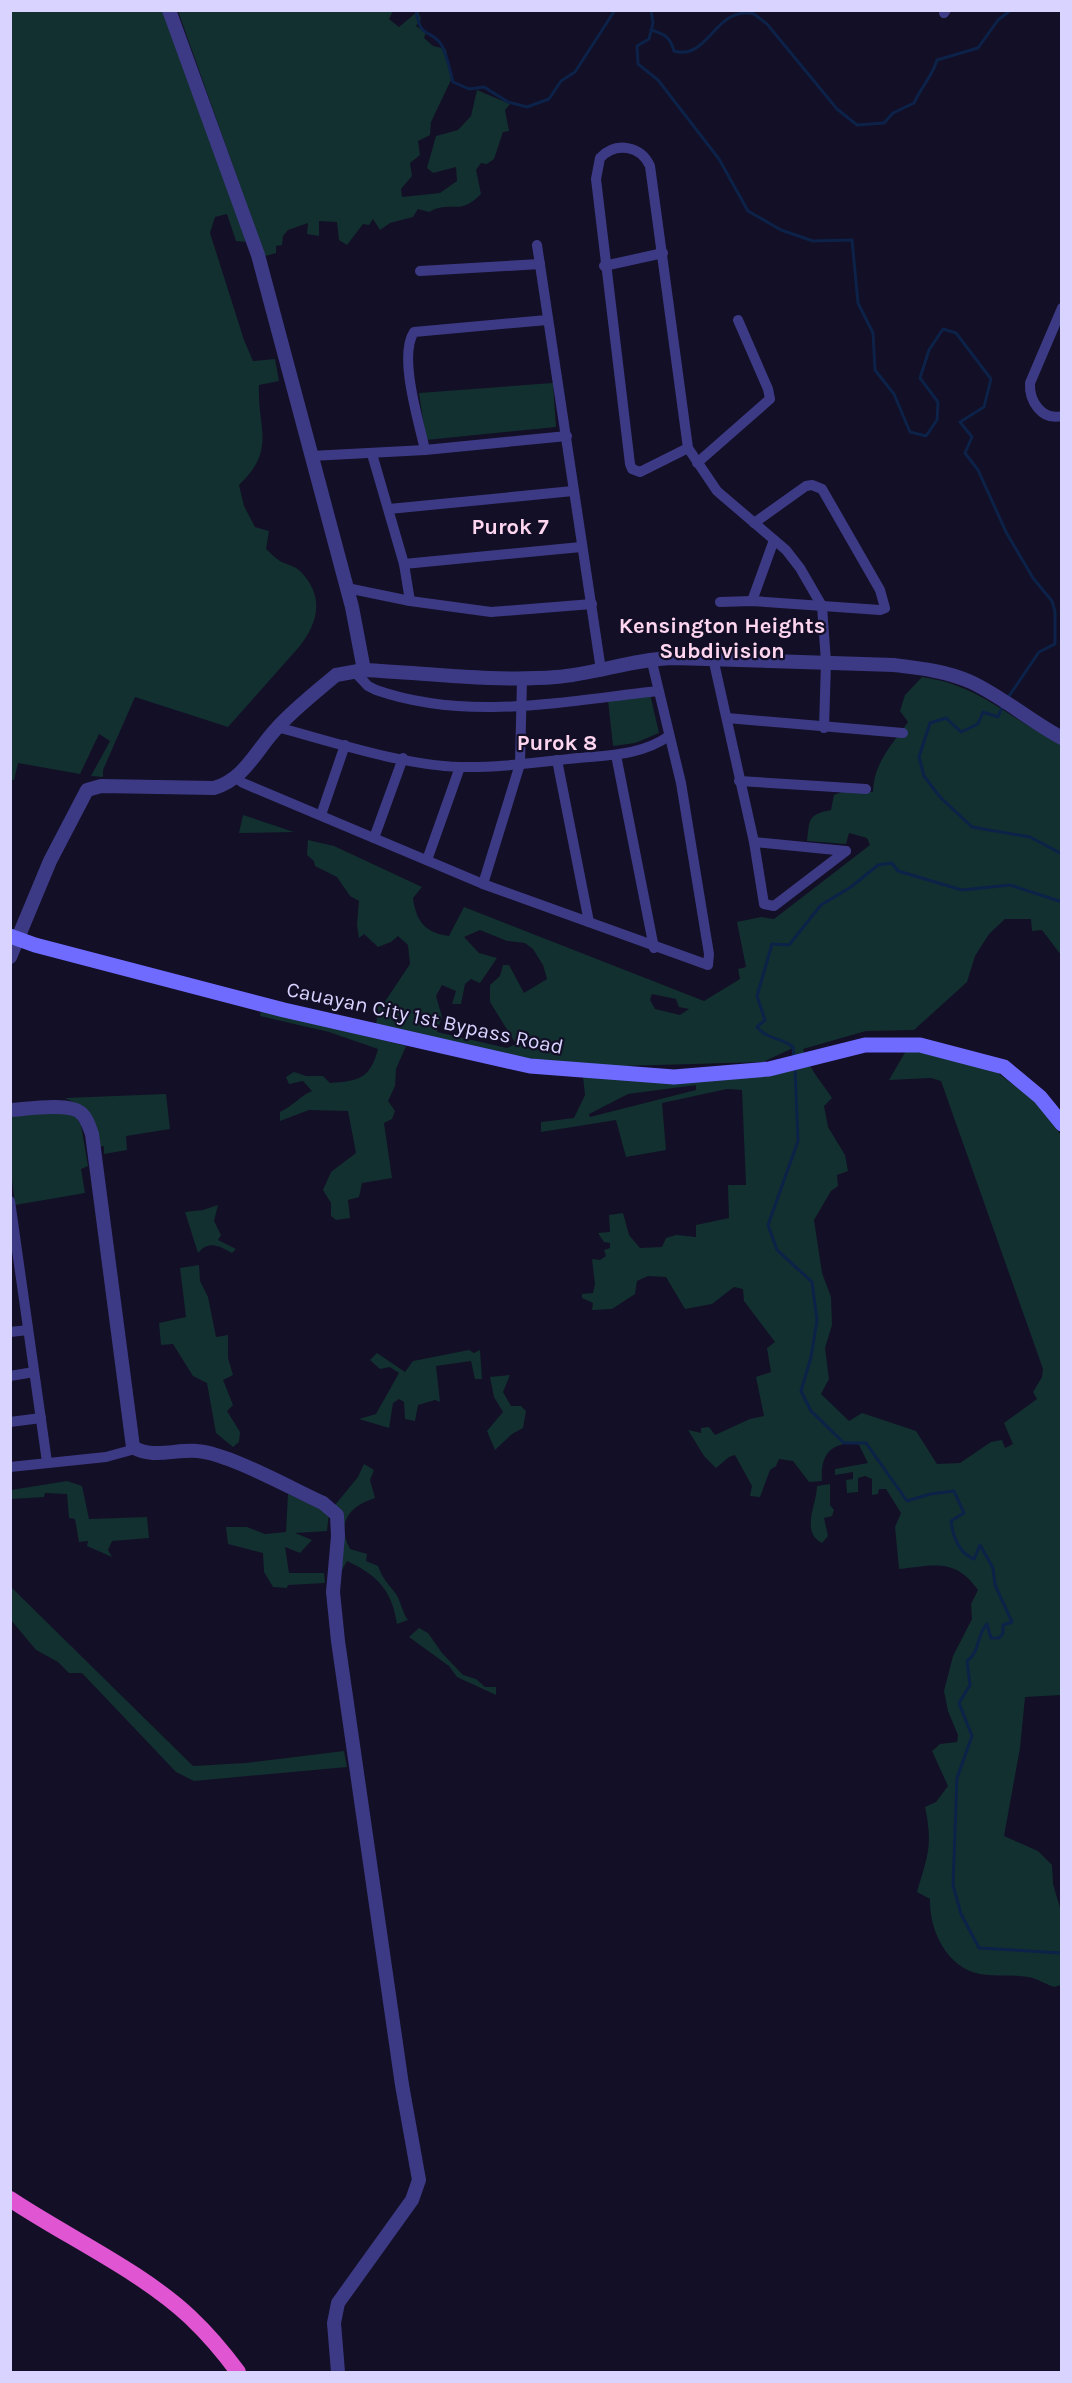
<svg xmlns="http://www.w3.org/2000/svg" width="1072" height="2383" viewBox="0 0 1072 2383" font-family="Karla,sans-serif">
<style>
.green{fill:#12302f;fill-rule:evenodd}
.lines{fill:none;stroke-linecap:round;stroke-linejoin:round}
.stream{stroke:#0c2248;stroke-width:3}
.minor{stroke:#3d3a85;stroke-width:10}
.tertiary{stroke:#3d3a85;stroke-width:14}
.secondary{stroke:#6f6bff;stroke-width:15}
.trunk{stroke:#e055d1;stroke-width:16}
.labels{text-anchor:middle;dominant-baseline:central;stroke-width:4.5;stroke-linejoin:round;paint-order:stroke}
.street-label{font-size:21px;fill:#d9d4ff;stroke:#130f26}
.neighbourhood-label{font-size:22px;font-weight:bold;fill:#ffd6f0;stroke:#130f26}
</style>
<rect width="100%" height="100%" fill="#130f26"/>
<g class="green">
<path d="M11,11H165L247,242L236,241L227,214L215,217L210,233L244,340L253,361L275,359L279,381L259,385C257,429 277,449 239,485L244,506L255,527L269,531L266,549C271,553 275,558 280,561C287,565 296,566 301,572C325,597 318,623 299,647L228,727L135,697L103,770V777L91,776L110,741L99,734L80,774L18,763L14,780H11Z"/>
<path d="M178,11H393L389,19L399,27L418,11L421,19L416,26L426,33L424,38L433,46L446,49L451,80L431,122L430,135L418,141L420,155L410,163L412,176L401,189L402,197L440,193L457,181L456,167L433,173L427,168L436,136L458,130L471,116L477,90L510,104L505,110L509,131L503,132L494,159L487,164L481,163L476,170L481,194C459,217 452,199 429,212L418,209L413,217L390,223L380,230L373,219L369,225L363,224L347,245L339,240L337,222L319,221V236L307,234L308,223L288,230L283,236L282,245L276,246V253L265,256Z"/>
<path d="M553,383L556,427L426,440L419,393Z"/>
<path d="M922,677C981,685 1010,720 1061,744V955L1042,930L1032,931L1031,919H1005L989,934L975,956L967,982L914,1030L866,1031L803,1049C808,1068 821,1081 832,1098L824,1106L828,1127L845,1155L848,1171L837,1175L838,1186L831,1191L814,1220L822,1273L831,1297L832,1325L825,1348L829,1379L821,1394L849,1421L862,1413L916,1431L937,1464L960,1463L991,1442L1002,1440L1005,1448L1013,1444L1004,1423L1037,1399L1033,1392L1042,1377L1043,1369L941,1081L931,1078L889,1080L907,1049L995,1071L1035,1101L1061,1135V1695L1025,1697L1020,1748L1004,1836L1038,1851L1052,1865L1053,1884L1061,1911V1985L1054,1987C1045,1984 1036,1978 1028,1977C1012,1974 996,1977 980,1974C947,1968 929,1930 930,1899L917,1892C928,1855 933,1845 925,1807L936,1802L948,1786L932,1751L940,1744L957,1742L958,1735L948,1711L944,1691L953,1656L972,1619L971,1604L978,1590C954,1557 934,1566 899,1569L895,1527L901,1513L886,1489H879L878,1494L872,1495V1479L865,1476L858,1478V1492L847,1493L846,1480L853,1479V1472L835,1475V1469L868,1463L858,1443C831,1442 820,1454 822,1481L809,1482L793,1461L779,1459L776,1466L770,1470L760,1497L750,1496L752,1486L735,1455L729,1457L716,1468L704,1456L688,1430L701,1433V1428L709,1427L715,1435L750,1419L764,1416L756,1377L771,1372L767,1348L775,1342L744,1301L743,1289L734,1287L712,1304L685,1309L666,1277L648,1276L637,1281L635,1294L612,1309L592,1310L593,1303L582,1298V1294L593,1293L595,1284L592,1259L600,1260L606,1256L604,1250L610,1248V1243L604,1242L598,1233L610,1232L609,1215L623,1213L629,1235L640,1248L662,1247L666,1238L676,1235L696,1237V1225L729,1218L728,1185H746L742,1090L727,1089L662,1103L666,1150L626,1157L616,1120L541,1132V1122L574,1118L585,1095L583,1076L794,1065L793,1048L763,1062L587,1067L540,1063L376,1026L378,1007L384,1003L410,964L408,945L398,936L391,942L378,947L364,934L359,938L357,925L359,901L350,896L337,877L315,866L314,861L307,855L308,840L334,846L422,887L413,898C416,921 425,933 449,936L464,907L704,1001L740,979L738,969L746,967L737,922L761,917L774,919L870,845L867,838L849,833L846,844L807,841C810,819 807,815 831,810L834,795L842,792H873C874,762 892,745 908,722L900,711L905,695ZM480,930L507,941L525,943L533,949L543,965L547,979L524,993L509,965H503L500,976L490,985V1002L516,1044L507,1048L437,1032L442,1017L436,996L442,985L456,991L452,1004H461L465,984L471,979L480,983L497,958L479,953L464,937ZM652,994L676,999L679,1007L689,1009L680,1015L655,1009L650,1000ZM696,1085V1090L590,1117L589,1114L628,1094Z"/>
<path d="M650,694L659,733L635,743L613,746L608,700Z"/>
<path d="M243,815L294,832L239,833Z"/>
<path d="M261,1010L406,1046L396,1069L395,1086L388,1101L395,1111L392,1119L384,1123L392,1178L362,1183L359,1197L348,1200L350,1218L336,1220L331,1216V1203L323,1190L331,1172L356,1153L348,1111L309,1110L280,1121V1112C293,1106 300,1096 312,1091L303,1081L289,1084L286,1077L294,1072L306,1076H323L330,1083C359,1081 370,1079 378,1049L329,1032L260,1016Z"/>
<path d="M166,1094L170,1129L126,1136L127,1150L104,1154V1146L95,1148C90,1122 91,1110 65,1098Z"/>
<path d="M22,1111L74,1114L81,1125L88,1166L81,1169L85,1193L15,1205L10,1163V1112Z"/>
<path d="M218,1205L214,1221L221,1235L218,1240L236,1249L232,1253C219,1246 209,1240 198,1253L185,1212L203,1210Z"/>
<path d="M199,1265L200,1281L208,1297L216,1337L228,1335V1358L233,1375L223,1380L233,1405L227,1411L240,1432L239,1442L233,1447L216,1433L207,1383L193,1376L173,1344L161,1345L159,1323L186,1317L180,1268Z"/>
<path d="M469,1350L474,1353L480,1350L482,1379H475L471,1361L436,1366L440,1402L435,1400L418,1405L415,1421L405,1419L404,1402L399,1399L393,1403L389,1428L359,1419L376,1414L399,1373L390,1367L380,1369L370,1360L377,1353L405,1372L413,1361Z"/>
<path d="M510,1375L503,1392L511,1406H521L526,1411L523,1428L512,1434L495,1450L487,1431L503,1412L494,1397L490,1377Z"/>
<path d="M364,1464L374,1470L370,1480L375,1498C349,1506 336,1523 350,1549L367,1554L366,1561L378,1566C383,1580 388,1583 396,1594C401,1602 402,1612 408,1620L397,1624C392,1590 377,1575 347,1561L336,1581L335,1505L358,1477Z"/>
<path d="M67,1481L82,1486L89,1519L147,1517L149,1538L112,1541L108,1550L112,1557L87,1546L88,1541L79,1542L75,1519L69,1518L67,1494L45,1493L44,1497L11,1499V1490Z"/>
<path d="M830,1484V1505L834,1510L832,1516L824,1518L828,1536L822,1543C800,1532 817,1504 817,1486Z"/>
<path d="M288,1494L329,1513L327,1531L295,1533L312,1540L300,1553L285,1547L289,1573H324L325,1583L288,1585L287,1588L273,1587L264,1572L263,1553L228,1544L226,1527H247L265,1534L286,1532Z"/>
<path d="M11,1587L193,1766L246,1763L344,1751L347,1767L194,1781L176,1772L82,1673H69L58,1662L36,1650L11,1620Z"/>
<path d="M419,1628L428,1633L442,1653L463,1675L476,1679L485,1687H496V1695L457,1677L449,1666L409,1637Z"/>
</g>
<g class="lines">
<g class="stream">
<path d="M416,10C421,41 428,27 441,44C447,54 450,71 453,82L469,89L484,87L508,102L527,107L549,99L561,81L575,72L615,10"/>
<path d="M651,10L653,23L649,39L637,46L638,64L658,80L719,159L748,211L781,230L813,241L852,240L858,303L873,333L875,370L894,394L910,432L926,436L937,420L938,402L920,378L929,350L943,329L956,333L991,379L984,407L960,422L972,437L965,453L978,470L1006,532L1033,578L1052,601L1055,612V644L1039,652L1007,699"/>
<path d="M651,30C665,34 670,37 674,51C709,61 715,5 754,14L767,24L837,109L857,125L884,123L893,113L914,103C921,87 932,77 937,60L978,48L998,20L1011,10"/>
<path d="M1003,705L998,717L983,712L978,724L961,732L946,718L930,723L919,757L924,776L940,797L972,827L1030,837L1062,854"/>
<path d="M794,1059L793,1047C781,1037 768,1040 757,1027L765,1020L757,996L772,944L789,945L821,905L851,887L878,865L892,863L898,871L962,890L1010,885L1062,902"/>
<path d="M795,1069L798,1141L768,1225L777,1250L812,1282L817,1320L811,1357L801,1391L811,1411L844,1443H866L907,1501L930,1494L954,1491L964,1513L951,1521C953,1537 959,1553 974,1559L980,1545L993,1568L995,1585L1012,1622L1003,1625V1633L999,1638H991L987,1624C976,1635 981,1651 967,1661L970,1685L959,1703L972,1736L957,1778L953,1885L961,1914L979,1948L1062,1953"/>
</g>
<g class="minor">
<path d="M944,13L946,10"/>
<path d="M537,245L601,670"/>
<path d="M604,266L663,253"/>
<path d="M420,271L540,264"/>
<path d="M1062,308L1030,383C1029,400 1041,421 1062,416"/>
<path d="M688,448L640,472L632,469L630,464L596,179L600,158C616,141 641,146 650,166L688,448L717,491L786,550L800,568L822,606L826,662L824,728"/>
<path d="M425,450C419,422 398,356 414,332L547,320"/>
<path d="M372,454L404,564L410,601L491,612L592,604"/>
<path d="M311,456L425,450L567,436"/>
<path d="M697,463L770,399L768,389L738,320"/>
<path d="M389,509L573,491"/>
<path d="M404,564L581,547"/>
<path d="M347,588L410,601"/>
<path d="M752,601L774,540"/>
<path d="M720,602L752,601L880,610L885,608L880,590L822,489L812,485L806,486L754,523"/>
<path d="M713,658L754,842L764,904L774,906L846,851"/>
<path d="M354,671L368,686L376,690C468,722 565,701 658,691"/>
<path d="M727,718L903,733"/>
<path d="M277,727C333,742 402,765 460,767C499,768 539,762 578,758C610,755 642,755 669,736"/>
<path d="M616,755L654,948"/>
<path d="M557,760L589,922"/>
<path d="M236,778L243,783L483,884L708,965L709,954L681,783L651,658"/>
<path d="M739,781L866,789"/>
<path d="M321,815L345,745"/>
<path d="M374,838L403,758"/>
<path d="M754,842L846,851"/>
<path d="M427,860L460,767"/>
<path d="M483,884L520,764L522,679"/>
<path d="M10,1201L47,1462"/>
<path d="M10,1332L28,1330"/>
<path d="M10,1376L34,1372"/>
<path d="M10,1422L41,1418"/>
<path d="M10,1467L106,1457L135,1449"/>
</g>
<g class="tertiary">
<path d="M169,10L258,255L352,607L364,670"/>
<path d="M10,957L50,861L87,790L101,786L214,788C245,779 256,750 277,728C294,709 316,692 336,675L364,670C428,673 493,682 556,677C596,674 633,659 674,658L894,665C919,668 947,671 971,682C1003,697 1030,721 1062,738"/>
<path d="M10,1110C27,1109 69,1102 81,1113C87,1118 89,1126 92,1134L133,1447C151,1459 177,1449 197,1451C228,1453 292,1489 323,1503L337,1515L338,1536L333,1592L338,1641L402,2085L419,2180L412,2200L338,2303L334,2323L338,2372"/>
</g>
<path class="secondary" d="M10,936L35,945L284,1010L530,1066L674,1077L769,1069L865,1045H920L1004,1067L1040,1097L1062,1124"/>
<path class="trunk" d="M10,2199C67,2237 141,2271 190,2317C208,2334 224,2353 238,2372"/>
</g>
<g class="labels">
<g class="street-label">
<text transform="translate(425 1018) rotate(12)">Cauayan City 1st Bypass Road</text>
</g>
<g class="neighbourhood-label">
<text x="510" y="527">Purok 7</text>
<text x="722" y="626">Kensington Heights<tspan x="722" dy="25">Subdivision</tspan></text>
<text x="557" y="743">Purok 8</text>
</g>
</g>
<rect width="1072" height="2383" fill="none" stroke="#d9d4ff" stroke-width="24"/>
</svg>
